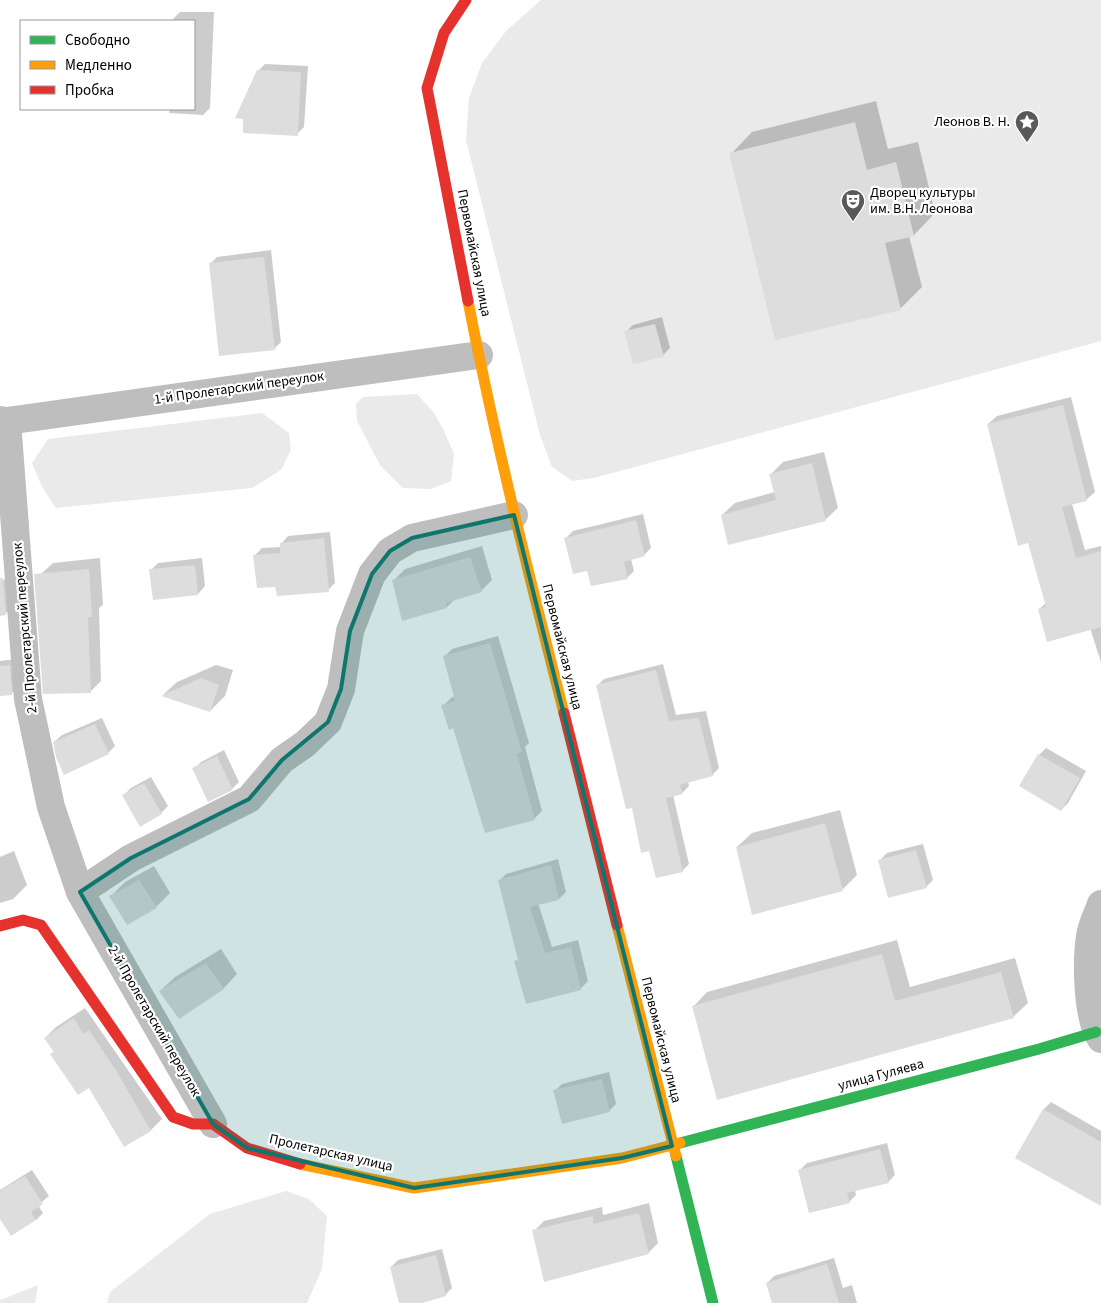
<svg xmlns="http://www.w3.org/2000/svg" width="1101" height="1303" viewBox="0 0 1101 1303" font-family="'Source Sans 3',sans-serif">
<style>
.green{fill:#eaeaea}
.shadow{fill:#0003}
.building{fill:#ddd}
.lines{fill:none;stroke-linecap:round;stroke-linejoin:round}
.street{stroke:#bebebe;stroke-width:28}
.fast{stroke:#30b455;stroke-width:11}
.slow{stroke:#ff9f0a;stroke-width:11}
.jam{stroke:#e5322d;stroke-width:11}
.marked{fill:#0f766e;fill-opacity:0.2;stroke:#0f766e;stroke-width:4;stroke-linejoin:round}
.labels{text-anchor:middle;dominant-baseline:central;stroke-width:4.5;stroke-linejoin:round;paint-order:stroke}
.poi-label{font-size:14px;fill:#000;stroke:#fff;text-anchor:end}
.street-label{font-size:14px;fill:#000;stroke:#fff}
</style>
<rect width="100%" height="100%" fill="#fff"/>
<g class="green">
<path d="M541,0H1101V341L594,478L572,481L552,467L540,435L466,140L469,98L482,63L506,31Z"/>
<path d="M417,394L434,413L444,431L454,454L451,481L431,489L403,488L380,465L357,421L356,404L363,397Z"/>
<path d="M262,413L289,433L291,450L281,470L252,488L56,508L42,487L32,463L48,439Z"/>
<path d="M286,1191L309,1199L327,1216L322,1269L307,1303H107L110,1292L210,1214Z"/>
<path d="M38,1285L35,1303H0V1300Z"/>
</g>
<g class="shadow">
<path d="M180,12H214L210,108L203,115L169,113L170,109H194V21H173V19Z"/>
<path d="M265,64L308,66L304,127L297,134L245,118L258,71Z"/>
<path d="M876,101L888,149L918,142L935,213L914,235L909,236L922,287L901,308L731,154L752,132Z"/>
<path d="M271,250L281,342L274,349L210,264L217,257Z"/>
<path d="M662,317L670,348L663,355L626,332L633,325Z"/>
<path d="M1071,397L1095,492L1086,500L1072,504L1085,550L1101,546V662L1090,628L1039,609L1046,603L1029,542L988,424L997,416Z"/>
<path d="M824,452L838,508L825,520L722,515L735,503L775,492L771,474L783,462Z"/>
<path d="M643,514L651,548L644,555L631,559L634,571L627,578L588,569L566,538L573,531Z"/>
<path d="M330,532L335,583L328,590L276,586L255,555L262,548L281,547V544L288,536Z"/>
<path d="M482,546L492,580L481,591L455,599L447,607L393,581L405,569Z"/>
<path d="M100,558L103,605L99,608L101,681L90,692L41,574L53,563Z"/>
<path d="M202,558L205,586L198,594L151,570L158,563Z"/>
<path d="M10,579L12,607L5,614H0V580Z"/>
<path d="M498,636L529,743L525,747L542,811L534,819L454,727L443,706L451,698L455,696L444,657L452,649Z"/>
<path d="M16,659L18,687L11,694L0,695V661Z"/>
<path d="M663,664L676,715L706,711L719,768L712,775L688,782L689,786L682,793L673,795L689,864L682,871L650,850L633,806L597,686L604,679Z"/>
<path d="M216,665L233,670L225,696L210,711L163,695L177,682Z"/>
<path d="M102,718L115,746L108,753L54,742L62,735Z"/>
<path d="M1046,748L1086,771L1068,803L1061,810L1039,755Z"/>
<path d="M224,750L239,782L232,789L194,769L201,762Z"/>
<path d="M151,777L168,806L161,813L124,795L131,788Z"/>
<path d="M840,810L857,875L843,889L737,847L752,833Z"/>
<path d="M923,844L933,880L926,887L880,860L887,853Z"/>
<path d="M14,851L27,885L13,899L0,903V857Z"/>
<path d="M558,859L566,892L559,899L538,903L552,947L578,940L588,981L581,988L526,1002L516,962L519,959L499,881L506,874Z"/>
<path d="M154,866L170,893L156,907L111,896L125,882Z"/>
<path d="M897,940L910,987L1015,958L1028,1003L1013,1017L693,1007L707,992Z"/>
<path d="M221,949L237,974L223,989L160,991L175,977Z"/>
<path d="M85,1008L162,1119L151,1130L125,1145L90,1087L52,1054L55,1051L45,1038L56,1027Z"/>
<path d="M609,1072L616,1104L609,1111L555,1091L562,1084Z"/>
<path d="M1051,1102L1101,1131V1204L1016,1157L1044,1109Z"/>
<path d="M887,1143L895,1175L888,1182L855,1190L856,1195L849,1202L800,1170L807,1163Z"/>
<path d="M32,1170L49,1196L38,1205L43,1213L36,1220L0,1217V1190Z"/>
<path d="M649,1203L658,1243L648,1253L534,1231L544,1221L602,1207L603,1215Z"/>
<path d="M442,1249L452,1288L445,1295L417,1303H400L391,1267L398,1260Z"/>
<path d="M834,1258L843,1288L852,1285L857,1303H773L767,1283L774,1276Z"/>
</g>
<g class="building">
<path d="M257,70L301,72L298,136L243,133V119L235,118Z"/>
<path d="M855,122L867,170L896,162L914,236L885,243L901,310L775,340L729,153Z"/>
<path d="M264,257L275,350L219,356L209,263Z"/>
<path d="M655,324L664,357L633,364L624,331Z"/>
<path d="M1063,405L1087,501L1062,507L1076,558L1101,551V627L1047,642L1038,609L1046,607L1028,543L1018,546L987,424Z"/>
<path d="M812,463L826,521L728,545L721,515L776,500L769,474Z"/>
<path d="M636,520L645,556L624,562L628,579L591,586L587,571L573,574L564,538Z"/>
<path d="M324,538L329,592L277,596L275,587L257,588L253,555L280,553V543Z"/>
<path d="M470,557L482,592L446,603L447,608L402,621L392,580Z"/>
<path d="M195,565L198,595L153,600L149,569Z"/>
<path d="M89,569L92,617H88L91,693L43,694L34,574Z"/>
<path d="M0,578H3L6,615L0,616Z"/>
<path d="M490,643L522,752L517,754L535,820L485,833L453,728L449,730L441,705L455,701L443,656Z"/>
<path d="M10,665L12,695L0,696V666Z"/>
<path d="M656,670L669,721L699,718L713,776L680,785L683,794L666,798L683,872L656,878L649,851L641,853L632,808L626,809L596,685Z"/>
<path d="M201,678L219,685L210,712L161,696Z"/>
<path d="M95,724L109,754L64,775L56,757L53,742Z"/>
<path d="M1038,754L1080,778L1061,811L1019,786Z"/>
<path d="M217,756L233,790L208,802L192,768Z"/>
<path d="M144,783L162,814L140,827L122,795Z"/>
<path d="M825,823L843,891L752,915L736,847Z"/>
<path d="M916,850L927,888L888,898L878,860Z"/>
<path d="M551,865L559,900L530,907L545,953L571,947L581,990L526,1004L514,961L518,960L498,880Z"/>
<path d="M139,880L157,908L127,925L109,896Z"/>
<path d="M882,954L895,1001L1001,972L1014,1018L717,1100L692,1006Z"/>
<path d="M206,963L224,989L179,1019L159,991Z"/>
<path d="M74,1018L83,1034L89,1030L117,1072L151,1131L124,1147L89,1088L78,1095L50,1054L54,1052L44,1038Z"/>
<path d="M602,1079L610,1112L562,1124L553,1090Z"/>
<path d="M1043,1109L1101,1142V1206L1015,1158Z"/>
<path d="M880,1149L889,1183L847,1193L850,1203L809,1213L798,1170Z"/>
<path d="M25,1176L43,1204L31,1212L36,1220L11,1236L0,1219V1191Z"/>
<path d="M639,1213L649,1254L544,1282L532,1230L593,1216V1224Z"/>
<path d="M436,1255L446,1296L422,1303H399L390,1267Z"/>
<path d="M827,1264L839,1303H772L766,1283Z"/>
</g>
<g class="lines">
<g class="street">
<path d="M0,420L7,421L479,355"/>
<path d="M7,421L28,699L51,807L80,892L213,1124"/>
<path d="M80,892L131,858L249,799L282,760L305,744L328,722L341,689L350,631L372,574L390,551L412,538L514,515"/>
<path d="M1101,904C1097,915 1091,926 1090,937C1086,962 1087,1019 1101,1039"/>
</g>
<g class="fast">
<path d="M680,1143L1039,1049L1096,1032"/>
<path d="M676,1156L713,1303"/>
</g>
<g class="slow">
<path d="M468,301C495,440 529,576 564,713"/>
<path d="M617,925L676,1156"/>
<path d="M300,1164L414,1188L622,1158L680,1143"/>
</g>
<g class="jam">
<path d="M466,0L444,33L427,88L468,301"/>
<path d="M564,713L617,925"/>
<path d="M0,926L23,920L41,925L173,1117L193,1124H213L247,1148L300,1164"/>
</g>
</g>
<path class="marked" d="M514,515L672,1146L622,1158L414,1188L247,1148L213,1124L80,892L131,858L249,799L282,760L328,722L341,689L350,631L372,574L390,551L412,538Z"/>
<defs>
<g id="sight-pin" transform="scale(1.25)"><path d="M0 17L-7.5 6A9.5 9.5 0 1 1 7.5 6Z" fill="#595959" stroke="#fff"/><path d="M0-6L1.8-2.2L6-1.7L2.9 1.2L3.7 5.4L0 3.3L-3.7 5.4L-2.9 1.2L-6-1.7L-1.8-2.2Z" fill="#fff"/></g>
<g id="theatre-pin" transform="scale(1.25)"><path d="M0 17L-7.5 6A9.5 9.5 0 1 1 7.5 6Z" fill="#595959" stroke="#fff"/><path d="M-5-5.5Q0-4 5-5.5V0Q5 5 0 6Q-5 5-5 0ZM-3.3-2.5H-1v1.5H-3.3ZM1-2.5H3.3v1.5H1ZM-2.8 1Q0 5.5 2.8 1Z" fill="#fff"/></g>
</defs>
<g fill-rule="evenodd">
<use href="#sight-pin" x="1027" y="122"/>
<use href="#theatre-pin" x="853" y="201"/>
</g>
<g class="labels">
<g class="poi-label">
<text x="1010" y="122">Леонов В. Н.</text>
<text x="870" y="193" text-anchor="start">Дворец культуры<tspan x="870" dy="16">им. В.Н. Леонова</tspan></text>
</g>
<g class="street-label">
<text transform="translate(474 253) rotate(79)">Первомайская улица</text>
<text transform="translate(239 388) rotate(-8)">1-й Пролетарский переулок</text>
<text transform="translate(25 628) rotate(-95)">2-й Пролетарский переулок</text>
<text transform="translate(562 647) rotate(76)">Первомайская улица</text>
<text transform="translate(154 1021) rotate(60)">2-й Пролетарский переулок</text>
<text transform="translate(661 1040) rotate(76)">Первомайская улица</text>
<text transform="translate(881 1075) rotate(-15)">улица Гуляева</text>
<text transform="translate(331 1153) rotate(13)">Пролетарская улица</text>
</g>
</g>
<rect x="20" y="20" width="175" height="90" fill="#ffffff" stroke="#999999"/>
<rect x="30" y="36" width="25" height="8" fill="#30b455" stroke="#999999"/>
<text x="65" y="45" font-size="15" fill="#000000">Свободно</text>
<rect x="30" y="61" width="25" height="8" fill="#ff9f0a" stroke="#999999"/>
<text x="65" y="70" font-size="15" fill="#000000">Медленно</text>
<rect x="30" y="86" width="25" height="8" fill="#e5322d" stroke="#999999"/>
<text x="65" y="95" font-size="15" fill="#000000">Пробка</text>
</svg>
